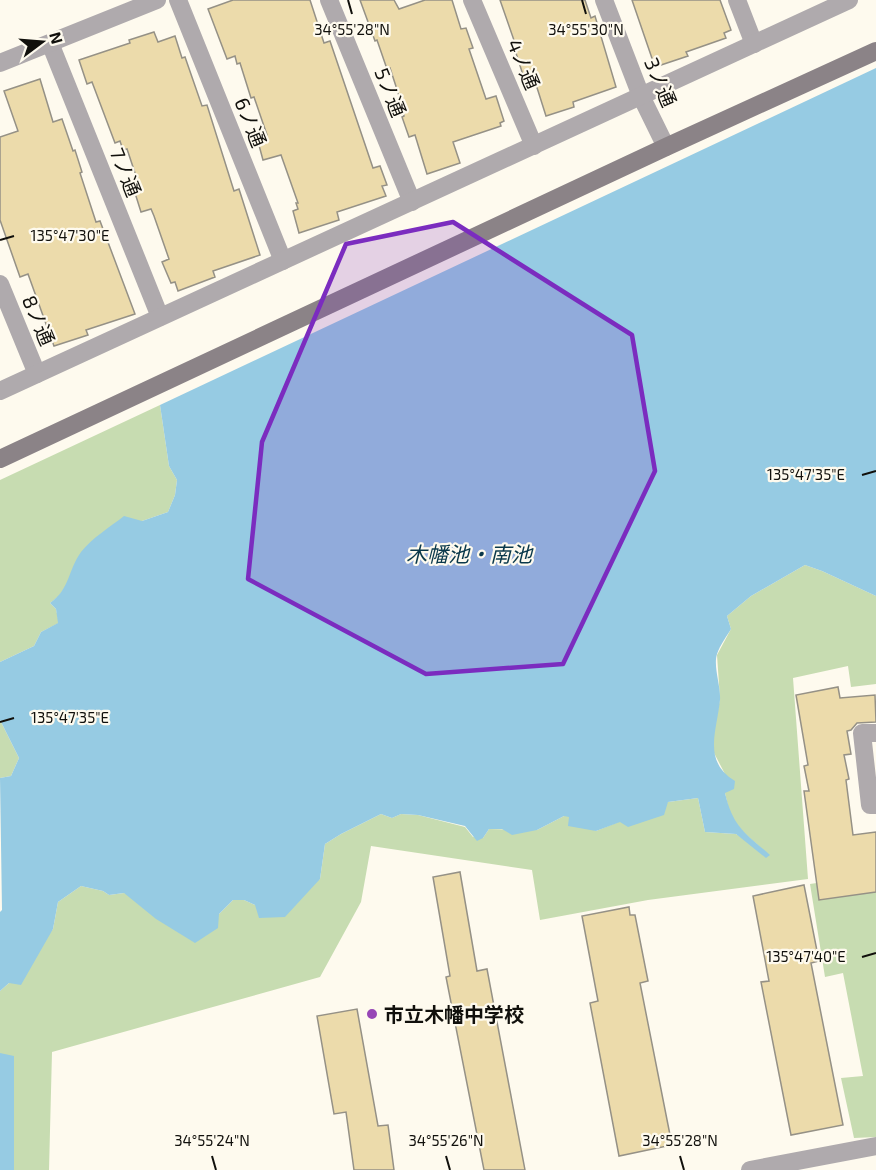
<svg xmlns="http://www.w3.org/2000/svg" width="876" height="1170" viewBox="0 0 876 1170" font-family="'Exo 2','Noto Sans JP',sans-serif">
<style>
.green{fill:#c7dcb1}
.water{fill:#96cbe3}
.building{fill:#ecdbab;stroke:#959186;stroke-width:1.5}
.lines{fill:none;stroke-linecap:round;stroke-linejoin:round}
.street{stroke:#afaaad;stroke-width:18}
.secondary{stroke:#8b8387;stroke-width:18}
.marked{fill:#7b2cbf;fill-opacity:0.2;stroke:#7b2cbf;stroke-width:4.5;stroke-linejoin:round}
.ticks{fill:none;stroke:#11100c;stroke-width:2}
.poi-dot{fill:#9746b6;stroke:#fefaee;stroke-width:2}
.labels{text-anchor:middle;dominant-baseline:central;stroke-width:4.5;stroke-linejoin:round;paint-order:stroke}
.street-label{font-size:20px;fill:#11100c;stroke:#fefaee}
.poi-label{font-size:20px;font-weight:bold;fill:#11100c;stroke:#fefaee;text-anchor:start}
.water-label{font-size:21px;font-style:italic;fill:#09384a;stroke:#fefaee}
.ticks-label{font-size:15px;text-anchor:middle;fill:#11100c;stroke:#fefaee;stroke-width:4.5;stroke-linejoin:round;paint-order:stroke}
</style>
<rect width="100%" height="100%" fill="#fefaee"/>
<g class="green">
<path d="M160,405L169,466L177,480L175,495L168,512L142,521L65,587L59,596L50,603L56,609L59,623L41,632L34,646L0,662V480Z"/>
<path d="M805,565L822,571L876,596V684L851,687L848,666L793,678L808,879L648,900L540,920L532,870L371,846L361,902L320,977L52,1052L49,1170H0V991L9,983L53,929L58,902L81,886L103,891L109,895L124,893L219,914L233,900H244L255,905L320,879L325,844L341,834L381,814L392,818L401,814L418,815L465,827L473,837L483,838L489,829L537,830L564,816H569L596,831L668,802L698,798L705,832L736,834L769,855L743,832L730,815L725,793V774L713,751L714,731L720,699L717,655L731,629L727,616L751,596Z"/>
<path d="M0,720L19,758L11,776L0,778Z"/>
<path d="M876,874V1137L854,1138L841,1078L863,1076L843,973L825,977L810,884Z"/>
</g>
<g class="water">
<path d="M876,68V596L822,571L805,565L751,596L727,616L731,629C727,636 720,645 717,654C713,667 721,686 720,700C717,731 702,761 735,781L734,789L725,793C733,827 745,833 770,855L766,858L736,834L705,832L698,798L668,802L664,815L628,827L620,822L596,831L568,826L569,817L564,816L537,830L512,835L502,829H489L483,838L477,841L465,826L418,815L401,814L392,818L381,814L341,834L325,844L320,879L285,917L259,918L255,905L244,900H233L219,914L218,928L195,943L156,919L124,893L109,895L103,891L81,886L58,902L53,929L21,985L9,983L0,991V912L2,910L0,778L11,776L19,758L0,720V662L34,646L41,632L58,623L56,609L50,603C70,589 68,570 81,552C92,538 110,527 124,516L142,521L168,512L175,495L177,480L169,466L160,405Z"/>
<path d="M0,1053L14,1056V1170H0Z"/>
</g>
<g class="building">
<path d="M233,0H310L324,43L330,41L373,168L380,166L387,185L382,186L386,196L337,212L339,220L299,233L293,211L298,209L296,203H298L281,155L263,160L257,138L267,135L254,97L251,98L240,63L237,64L235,56L227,59L208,9Z"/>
<path d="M360,0H394L399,9L425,0H452L461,29L466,28L473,48L469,49L486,99L496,96L504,121L500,123L501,126L453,142L460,163L427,174L415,135L409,137L402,117L404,116L403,108L390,68L387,69L377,40L375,41Z"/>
<path d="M500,0H585L591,18L595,16L616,87L573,102L574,107L546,116L533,75L524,78L514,47L516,46Z"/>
<path d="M632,0H720L731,30L724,33L726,38L686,52L688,56L655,67Z"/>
<path d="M154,32L158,42L175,36L182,58L185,57L202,106L207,105L234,191L239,189L260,255L213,271L215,277L178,291L175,282L171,283L162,262L169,259L154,216L151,209L141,212L135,193L141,191L127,149L123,150L120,141L115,143L92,82L87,84L79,60L130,43L129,40Z"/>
<path d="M40,79L53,122L62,119L73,151L75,150L82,172L80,173L96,222L100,221L135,314L86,330L88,335L54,346L28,274L20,277L0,220V137L18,131L4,91Z"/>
<path d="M838,687L840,698L875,695L876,722L857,723L851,730L847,731L851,754L844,755L849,779L846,780L853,835L876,832V892L819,900L804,791H809L804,766L808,765L796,695Z"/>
<path d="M460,872L477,971L487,969L525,1170H484L446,977L450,976L433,877Z"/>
<path d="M804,885L819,961L811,963L843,1125L791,1135L761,982L769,981L753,896Z"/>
<path d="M629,907L630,915H635L648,981L640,983L672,1145L619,1156L590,1003L598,1001L582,916Z"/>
<path d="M357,1009L378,1126L388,1125L394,1170H354L346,1112L334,1114L317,1016Z"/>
</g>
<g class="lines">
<g class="street">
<path d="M178,0L283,261"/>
<path d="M329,0L412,202"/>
<path d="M472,0L534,146"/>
<path d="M604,0L641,96L666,147"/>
<path d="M737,0L754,44"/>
<path d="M50,43L160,317"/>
<path d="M0,63L157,0"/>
<path d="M0,284L37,374"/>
<path d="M0,391L849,0"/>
<path d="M876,733H862L870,805H876"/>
<path d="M750,1170L876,1146"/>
</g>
<path class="secondary" d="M0,459L666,147L876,51"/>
</g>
<path class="marked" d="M453,222L632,335L655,471L563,664L426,674L248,579L262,442L346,244Z"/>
<path class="ticks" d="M348,0L352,14M582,0L586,14M0,240L14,236M862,475L876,471M0,722L14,718M862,957L876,953M212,1156L216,1170M446,1156L450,1170M680,1156L684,1170"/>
<circle class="poi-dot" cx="372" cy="1014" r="6"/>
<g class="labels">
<g class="street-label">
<text transform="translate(524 64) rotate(67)">4ノ通</text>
<text transform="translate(661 82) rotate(67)">3ノ通</text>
<text transform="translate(391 92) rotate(68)">5ノ通</text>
<text transform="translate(251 122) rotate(68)">6ノ通</text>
<text transform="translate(126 172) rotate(68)">7ノ通</text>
<text transform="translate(39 320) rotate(67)">8ノ通</text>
</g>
<g class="poi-label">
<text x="384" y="1014">市立木幡中学校</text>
</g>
<g class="water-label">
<text x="469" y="553">木幡池・南池</text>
</g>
</g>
<g class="ticks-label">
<text x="352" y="35">34°55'28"N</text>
<text x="586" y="35">34°55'30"N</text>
<text x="70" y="241">135°47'30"E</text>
<text x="806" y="480">135°47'35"E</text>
<text x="70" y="723">135°47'35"E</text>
<text x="806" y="962">135°47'40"E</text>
<text x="212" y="1146">34°55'24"N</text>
<text x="446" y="1146">34°55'26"N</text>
<text x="680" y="1146">34°55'28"N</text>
</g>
<g transform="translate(42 42) rotate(74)" stroke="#fefaee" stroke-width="4.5" paint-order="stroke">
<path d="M0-4.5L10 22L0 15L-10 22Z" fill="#11100c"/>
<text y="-9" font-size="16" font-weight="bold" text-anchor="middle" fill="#11100c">N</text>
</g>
</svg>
